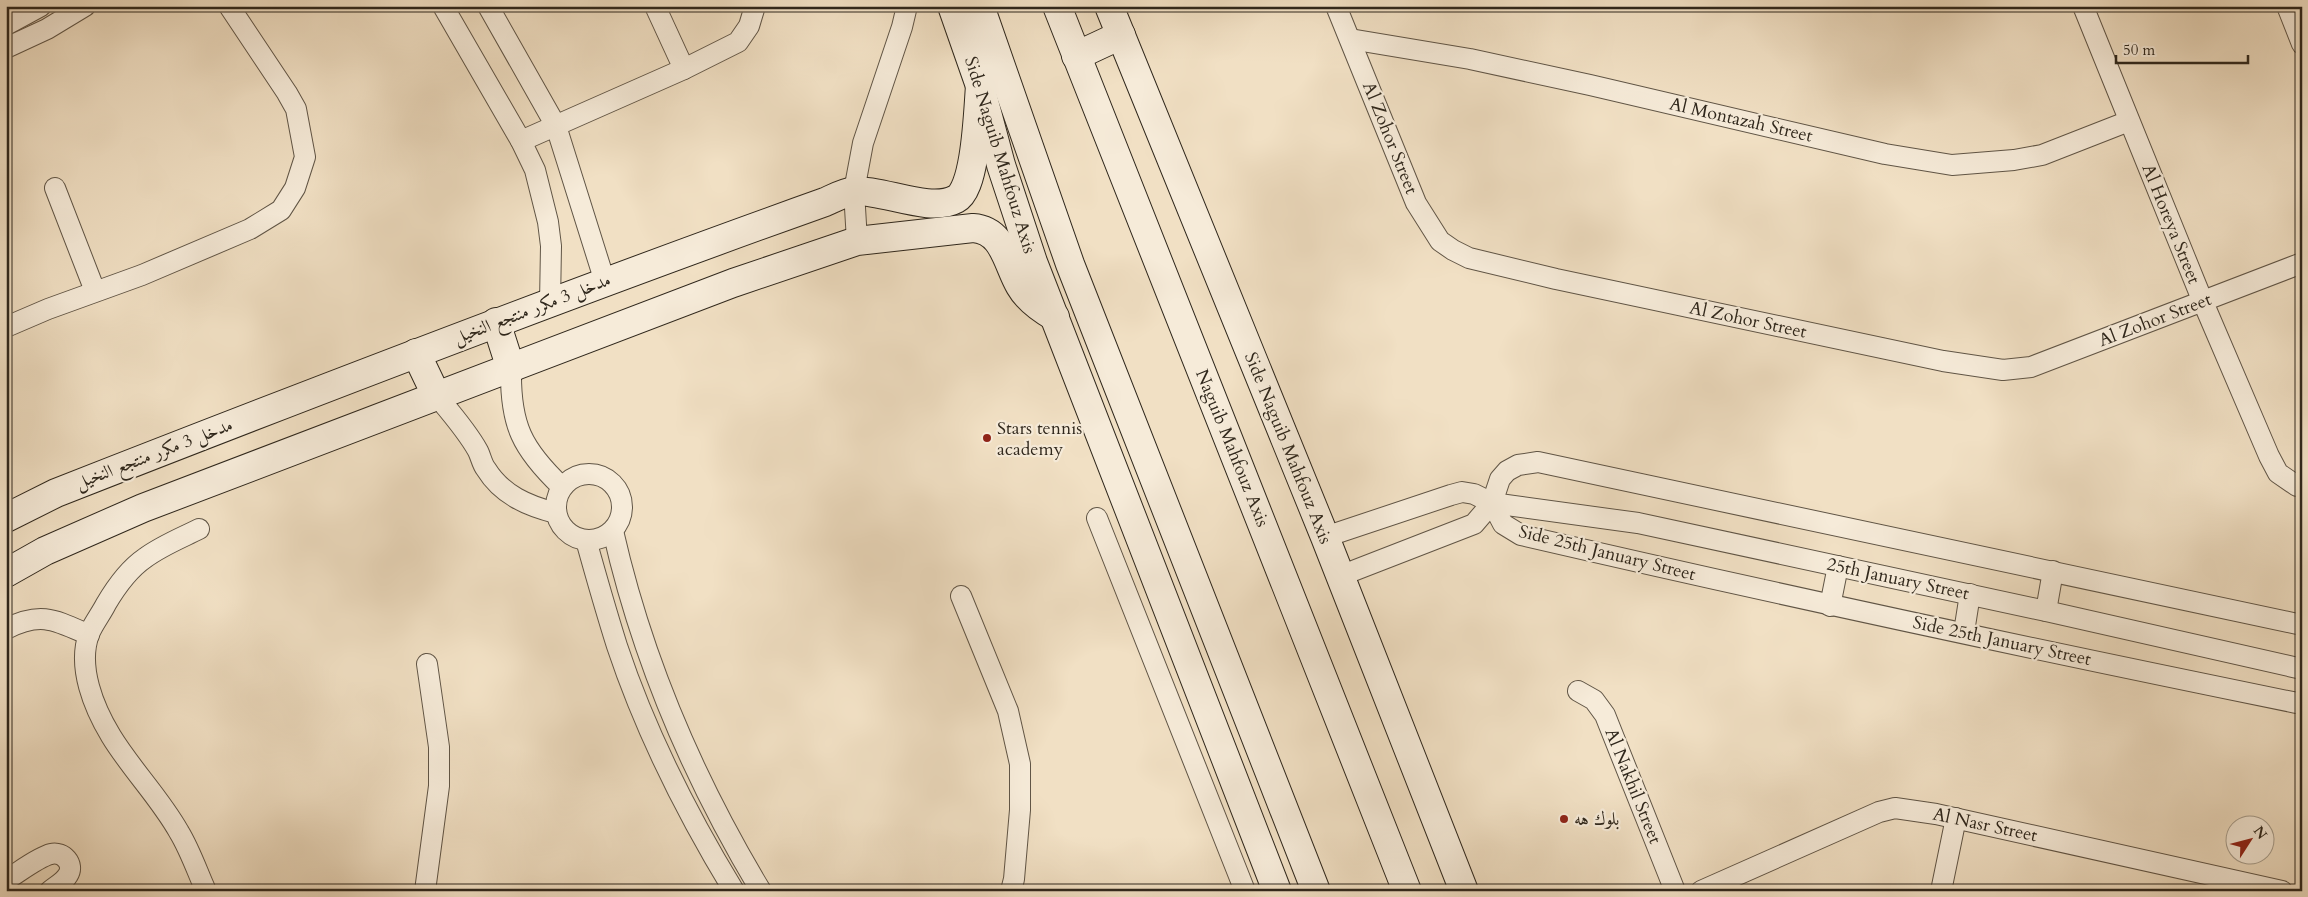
<svg xmlns="http://www.w3.org/2000/svg" width="2308" height="897" viewBox="0 0 2308 897" font-family="Cardo,Amiri,serif">
<style>
.lines{fill:none;stroke-linecap:round;stroke-linejoin:round}
.street-casing{stroke:#605546;stroke-width:22}
.secondary-casing{stroke:#2f271c;stroke-width:30}
.street{stroke:#f6ebd9;stroke-width:20}
.secondary{stroke:#f6ebd9;stroke-width:28}
.poi-dot{fill:#8f2418;stroke:#f6ebd9;stroke-width:2}
.labels{text-anchor:middle;dominant-baseline:central;stroke-width:4.5;stroke-linejoin:round;paint-order:stroke}
.street-label{font-size:18px;fill:#2f271c;stroke:#f6ebd9}
.poi-label{font-size:18px;fill:#2f271c;stroke:#f6ebd9;text-anchor:start}
</style>
<rect width="100%" height="100%" fill="#f1e0c4"/>
<filter id="stains"><feTurbulence type="fractalNoise" baseFrequency=".004" numOctaves="4"/><feColorMatrix values="0 0 0 0 .2 0 0 0 0 .09 0 0 0 0 .02 0 0 0 .5 -.17"/></filter>
<radialGradient id="worn" r=".72"><stop offset=".6" stop-color="#630" stop-opacity="0"/><stop offset="1" stop-color="#630" stop-opacity=".3"/></radialGradient>
<g class="lines">
<g class="street-casing">
<g id="street">
<path d="M443,6L521,141L535,170L548,222L551,246L550,303"/>
<path d="M488,6L556,126L605,282"/>
<path d="M655,6L684,69"/>
<path d="M1336,6L1416,203L1440,241L1453,250L1469,258L1556,279L1943,361L2003,370L2031,367L2302,263"/>
<path d="M2083,6L2203,302L2269,456L2278,473L2297,486"/>
<path d="M2287,6L2302,44"/>
<path d="M6,25L41,6"/>
<path d="M1350,39L1470,59L1590,85L1885,154L1952,165L2014,160L2042,155L2129,121"/>
<path d="M6,48L47,29L85,6"/>
<path d="M521,141L684,69L738,42L749,26L755,6"/>
<path d="M55,188L95,291"/>
<path d="M857,241L854,191L863,143L902,27L907,6"/>
<path d="M6,327L48,309L142,275L250,229L281,210L295,188L305,157L296,109L287,93L229,6"/>
<path d="M511,369C510,425 522,449 562,487"/>
<path d="M436,395C451,413 467,431 478,451C481,457 482,464 486,469C502,495 528,506 556,513"/>
<circle cx="589" cy="507" r="33"/>
<path d="M1492,503L1503,524L1521,535C1780,595 2041,651 2302,704"/>
<path d="M1097,518L1245,891"/>
<path d="M199,529C181,538 161,546 145,558C129,569 116,587 106,604C101,614 93,624 89,634C77,667 94,708 111,736C131,769 160,798 179,832C190,850 197,871 206,891"/>
<path d="M613,531C642,659 693,778 761,891"/>
<path d="M1325,537L1451,495L1462,492L1474,494L1492,503L1638,523L2046,611L2302,669"/>
<path d="M586,540C596,576 606,611 617,646C646,733 687,814 734,891"/>
<path d="M1340,576L1474,524L1492,503L1500,479L1507,471L1518,465L1538,462L2302,625"/>
<path d="M961,596L1008,711L1020,764V810L1014,879L1011,891"/>
<path d="M1830,606L1838,566"/>
<path d="M2046,611L2053,571"/>
<path d="M6,629C41,611 55,620 89,635"/>
<path d="M1964,632L1970,594"/>
<path d="M1578,691L1594,700L1605,715L1675,891"/>
<path d="M6,880C18,873 38,857 51,854C63,851 75,864 68,875C64,882 56,886 50,891"/>
<path d="M425,891L439,786V747L427,664"/>
<path d="M1701,891L1879,812L1895,808L1936,814L2282,891"/>
<path d="M1941,891L1956,818"/>
</g>
</g>
<g class="secondary-casing">
<g id="secondary">
<path d="M952,6L980,86L1001,165L1033,262L1277,891"/>
<path d="M980,6L1070,264L1316,891"/>
<path d="M1057,6L1407,891"/>
<path d="M1109,6L1325,537L1464,891"/>
<path d="M1076,56L1121,35"/>
<path d="M496,322L511,369"/>
<path d="M416,353L436,395"/>
<path d="M6,518L56,493C311,393 567,294 825,202C834,198 845,192 855,191C884,190 930,213 956,199C976,189 978,109 980,86"/>
<path d="M6,573L45,551L143,508L733,283L857,241L973,228C1004,230 1007,264 1020,286C1028,300 1041,309 1055,317"/>
</g>
</g>
<use href="#street" class="street"/>
<use href="#secondary" class="secondary"/>
</g>
<g class="poi-dot">
<circle cx="987" cy="438" r="5"/>
<circle cx="1564" cy="819" r="5"/>
</g>
<g class="labels">
<g class="street-label">
<text transform="translate(1741 120) rotate(13)">Al Montazah Street</text>
<text transform="translate(1390 138) rotate(68)">Al Zohor Street</text>
<text transform="translate(1000 155) rotate(73)">Side Naguib Mahfouz Axis</text>
<text transform="translate(2171 224) rotate(68)">Al Horeya Street</text>
<text transform="translate(532 309) rotate(-21)">مدخل 3 مكرر منتجع النخيل</text>
<text transform="translate(1748 320) rotate(12)">Al Zohor Street</text>
<text transform="translate(2155 320) rotate(-21)">Al Zohor Street</text>
<text transform="translate(1232 448) rotate(68)">Naguib Mahfouz Axis</text>
<text transform="translate(1288 448) rotate(68)">Side Naguib Mahfouz Axis</text>
<text transform="translate(154 454) rotate(-21)">مدخل 3 مكرر منتجع النخيل</text>
<text transform="translate(1607 553) rotate(14)">Side 25th January Street</text>
<text transform="translate(1898 579) rotate(12)">25th January Street</text>
<text transform="translate(2002 641) rotate(12)">Side 25th January Street</text>
<text transform="translate(1633 786) rotate(68)">Al Nakhil Street</text>
<text transform="translate(1985 825) rotate(12)">Al Nasr Street</text>
</g>
<g class="poi-label">
<text x="997" y="428">Stars tennis<tspan x="997" dy="21">academy</tspan></text>
<text x="1574" y="819">بلوك هه</text>
</g>
</g>
<rect width="2308" height="897" fill="none" stroke="#f1e0c4" stroke-width="25"/>
<rect x="8" y="8" width="2293" height="882" fill="none" stroke="#2f271c" stroke-width="2.5"/>
<rect x="12" y="12" width="2283" height="872" fill="none" stroke="#2f271c"/>
<g transform="translate(2250 840) rotate(54)"><circle r="24" fill="#f6ebd9" stroke="#a69d8d"/>
<path d="M0-4L9 19L0 12L-9 19Z" fill="#8f2418"/>
<text y="-8" font-size="14" font-weight="bold" text-anchor="middle" fill="#2f271c">N</text>
</g>
<path d="M2116 55v8h132v-8" fill="none" stroke="#2f271c" stroke-width="2.5"/>
<text x="2123" y="55" font-size="15" fill="#2f271c" stroke="#f6ebd9" stroke-width="4" paint-order="stroke">50 m</text>
<rect width="100%" height="100%" filter="url(#stains)"/>
<rect width="100%" height="100%" fill="url(#worn)"/>
</svg>
